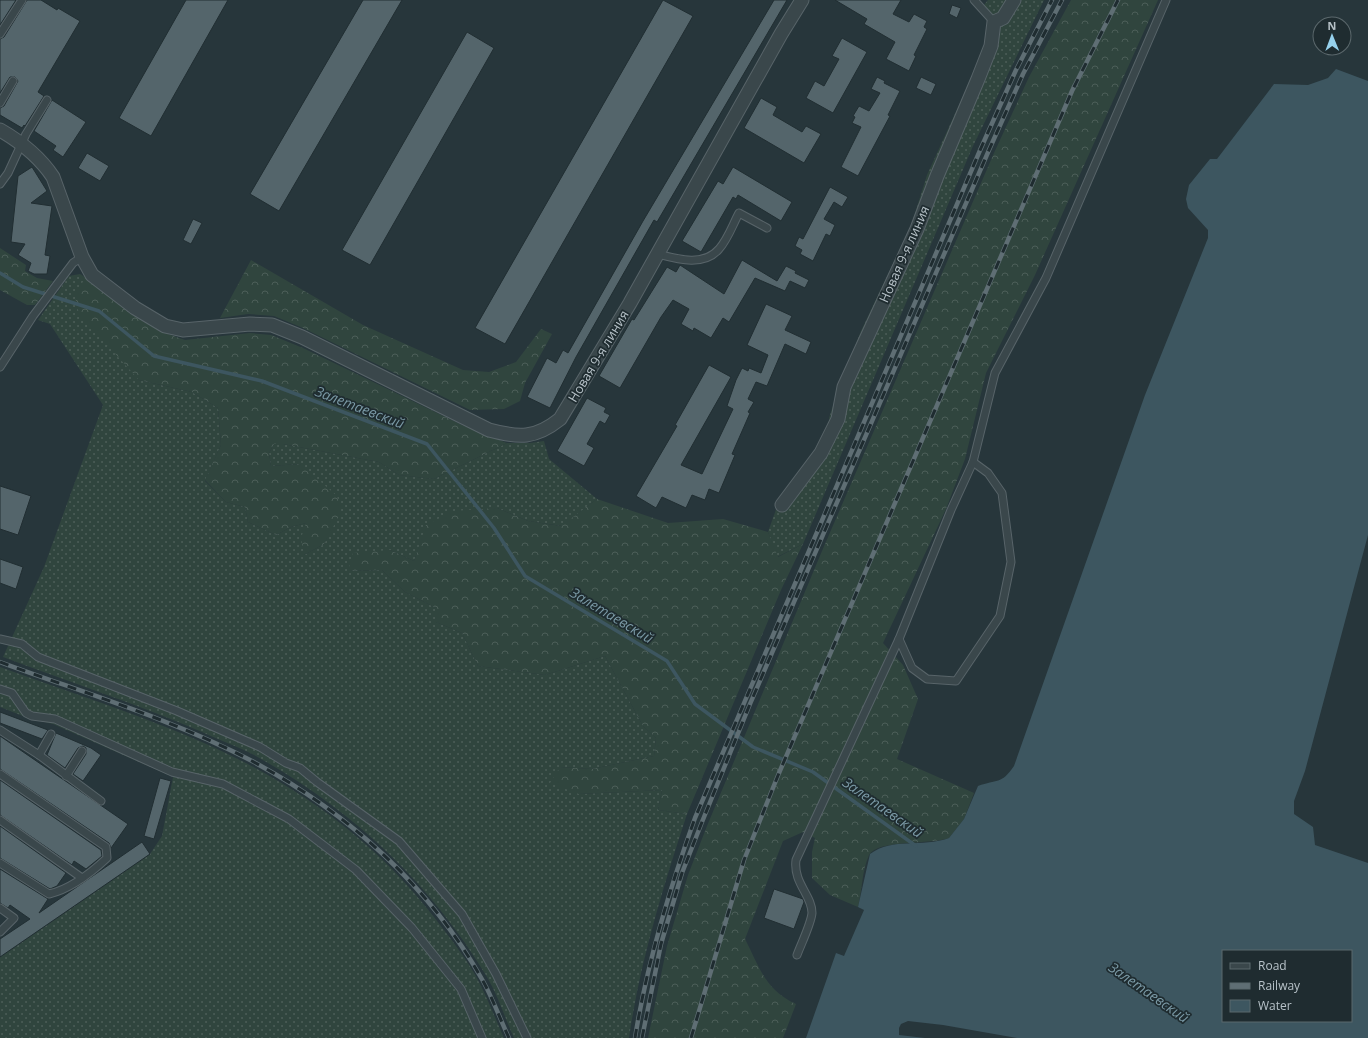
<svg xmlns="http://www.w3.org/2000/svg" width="1368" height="1038" viewBox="0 0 1368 1038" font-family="'Open Sans',sans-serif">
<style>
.grass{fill:url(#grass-dots)}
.forest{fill:url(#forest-crowns)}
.water{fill:#3d5660;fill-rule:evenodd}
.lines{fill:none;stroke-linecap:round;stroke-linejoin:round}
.stream{stroke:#3d5660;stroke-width:3.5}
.building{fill:#54656b;stroke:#212e32}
.lane-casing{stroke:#586469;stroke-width:9}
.street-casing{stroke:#586469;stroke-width:15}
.lane{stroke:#3a474b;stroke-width:7}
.street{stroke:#3a474b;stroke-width:13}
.rail-casing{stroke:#5f6e74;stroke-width:4.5}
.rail{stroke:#1f2c30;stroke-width:3;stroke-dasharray:9;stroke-linecap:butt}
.labels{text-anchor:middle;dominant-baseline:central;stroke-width:3.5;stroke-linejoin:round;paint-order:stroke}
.street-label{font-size:13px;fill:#b6c1c7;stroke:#1f2c30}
.water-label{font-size:14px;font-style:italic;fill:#7b9aa6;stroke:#1f2c30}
</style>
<defs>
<pattern id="grass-dots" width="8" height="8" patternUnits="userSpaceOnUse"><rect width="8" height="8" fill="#30453e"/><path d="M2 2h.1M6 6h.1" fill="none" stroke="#4c5e58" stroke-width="1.8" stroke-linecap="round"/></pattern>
<pattern id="forest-crowns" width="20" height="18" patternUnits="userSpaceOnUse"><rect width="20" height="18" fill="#30453e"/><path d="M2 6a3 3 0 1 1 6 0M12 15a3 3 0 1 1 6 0" fill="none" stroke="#4c5e58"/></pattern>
</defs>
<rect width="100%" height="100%" fill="#27363b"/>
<g class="grass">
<path d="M988,0H1044L973,146L803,544L777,557L768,532L778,504L816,452L830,424L829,418L839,387L861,331L911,226L927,175L986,46L992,15L984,5Z"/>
<path d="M80,274L88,279L139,380L192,392L218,408L221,445L205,481L226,502L245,507L248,522L276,535L291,527L306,523L304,555L324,544L330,531L300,464L271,466L269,453L274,444H283L379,462L399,475L434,479L507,443H530L544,441L549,459L597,499L562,526L528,521L497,508L427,525L414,561L390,550L349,571L382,570L405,592L436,608V622L462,633L478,666L545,675L605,656L643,726L656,738L654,756L592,769L560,767L579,794L662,790L658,810L687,814C663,888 640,961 629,1038H514C505,1018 498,996 487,977C430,882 350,808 254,755C237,746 219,740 202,732C137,704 69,682 3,657L44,567L103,405L50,324L38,320L69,276Z"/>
<path d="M0,667C82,697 168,723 246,763C319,801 384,852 434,917C450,938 468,960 480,984C489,1002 496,1020 504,1038H0V957L150,854L162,836L173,777L53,724L28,718L0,707Z"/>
</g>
<g class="forest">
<path d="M1071,0H1158L1035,275L986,373L965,459L946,509L883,643L903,665L918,699L897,759L974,793L964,819L949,838C931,845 878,839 869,855C862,870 862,891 858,907L830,895L812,878V852L815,838L803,832L783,841L745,939C760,968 765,990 796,1004L783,1038H648L667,946L688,875L707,826L822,551L994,153L1029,77Z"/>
<path d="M0,248L26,265L25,271L37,278L53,281L35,305H27L0,290Z"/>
<path d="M251,260L363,325L463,370L489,372L516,362L541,329L552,334L525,383L520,401L504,409L470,410L303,328L274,316L248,314L220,318Z"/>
<path d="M88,279L132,314L162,332L185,340L250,333L271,335L303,348L464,426L507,443L434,479L399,475L379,462L283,444H274L269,453L271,466L300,464L337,496L341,512L324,544L304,555L301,538L306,523L291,527L276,535L248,522L245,507L226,502L205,480L221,445L218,408L192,392L139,380L79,314L75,297L80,284Z"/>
<path d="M597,499L668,523L723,519L768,532L778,557L803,544L781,590L687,814L658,810L662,790L579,794L550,783L560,767L592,769L654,756L656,738L643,726L605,656L545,675L478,666L462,633L436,622V608L405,592L382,570L348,571L353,553L390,550L414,561L426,525L453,511L497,508L528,521L561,526Z"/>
</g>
<path class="water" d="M1336,69L1368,81V535L1305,771L1294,801V814L1313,827L1315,845L1368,863V1038H1017L943,1025L908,1021L901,1024L899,1028V1035L925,1038H806L836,953L844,956L864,910L858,907L870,854C893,837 922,848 949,838L964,819L978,786C997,779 1001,785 1014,766L1145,395L1208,238V230L1188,208L1186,199L1189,185L1210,159H1217L1274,84L1308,85L1328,78ZM1223,951H1351V1021H1223Z"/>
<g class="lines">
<path class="stream" d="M0,273L23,287L99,311L154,356L262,381L427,444L494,528L525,576L667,661L695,704L753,747L813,772L916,846"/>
</g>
<g class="building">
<path d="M0,0H16L0,25Z"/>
<path d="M27,0H41L57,10L58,8L80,21L38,92L44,96L25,126L24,125L22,128L0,115V108L4,106L18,81L15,77H10L0,93V39L4,37Z"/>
<path d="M186,0H228L151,136L119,118Z"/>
<path d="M363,0H402L279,211L250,194Z"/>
<path d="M663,0L693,16L505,344L475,328Z"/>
<path d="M774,0H787L657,222L654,220L576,357L550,408L527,397L547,358L556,363L563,350L568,353L643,221Z"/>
<path d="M835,0H901L893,14L909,22L914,14L927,21L924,27L927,29L914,55L916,56L909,71L886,59L895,42L864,24L867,19Z"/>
<path d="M952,5L961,8L957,18L949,14Z"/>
<path d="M467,32L494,48L370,265L342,250Z"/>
<path d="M842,38L867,52L833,113L806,98L815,81L824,86L839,59L832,56Z"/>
<path d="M877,77L885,81L884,83L900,91L888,115L890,116L858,176L841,167L861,127L852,123L855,117L853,116L859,106L869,111L880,93L871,89Z"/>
<path d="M921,77L936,84L931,95L916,88Z"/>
<path d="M761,98L777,107L773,115L802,132L806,126L821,134L804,163L744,128Z"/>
<path d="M52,100L86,122L63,157L53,150L56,146L34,131Z"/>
<path d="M87,153L109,166L100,181L78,168Z"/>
<path d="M32,167L47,191L31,203L52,206L45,255L50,256L47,274H34L28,271L31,263L18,255L25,244L11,242L18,176Z"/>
<path d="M733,167L792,202L781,221L738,195L736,199L733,197L701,252L682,241L718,181L723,184Z"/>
<path d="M830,187L848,197L842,207L834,202L824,219L835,225L830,236L826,234L813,261L800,254L802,250L795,246L799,237L803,239Z"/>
<path d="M193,219L202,223L191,244L183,240Z"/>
<path d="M742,260L777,281L786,266L796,271L795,273L809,280L805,288L790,281L785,291L755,278L729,322L723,318L711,338L694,328L693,331L681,324L689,309L673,300L661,317L620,388L599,376L632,319L634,320L667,267L676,272L680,265L724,294Z"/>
<path d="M766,304L792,316L785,330L811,342L806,354L785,344L767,386L756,382L748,399L754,402L748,412L750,413L732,454L735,455L719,493L709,489L705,500L692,495L686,508L662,497L656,508L636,496L677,426L675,425L709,365L731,377L681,465L702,474L733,409L727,406L736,380L742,368L748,371L749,368L761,373L768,355L747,345Z"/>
<path d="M587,398L606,408L604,412L610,415L605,424L600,421L587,444L594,448L584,466L557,451Z"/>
<path d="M0,486L31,496L18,535L0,529Z"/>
<path d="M0,559L23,567L16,589L0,583Z"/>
<path d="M0,712L48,730L42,739L0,723Z"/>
<path d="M56,733L91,748L101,755L83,781L73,774L86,754V748L83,746L78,748L65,768L47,755Z"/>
<path d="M0,736L128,824L111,848L109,843L0,769Z"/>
<path d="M160,778L171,781L154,839L144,836Z"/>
<path d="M0,780L101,850L102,856L86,869L74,861L72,865L0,815Z"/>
<path d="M0,826L66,873L57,886L50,889L0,858Z"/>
<path d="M142,842L150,854L0,957V939L30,919L10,905L8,908L0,903V869L48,899L39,913Z"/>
<path d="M774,889L803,899L804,902L794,929L764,918Z"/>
</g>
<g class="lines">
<g class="lane-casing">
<g id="lane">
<path d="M974,0L994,22"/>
<path d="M0,34L22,0"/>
<path d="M0,103L13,81"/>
<path d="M0,184L8,173L26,134L47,100"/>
<path d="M658,254C677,259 704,267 719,249C728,239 733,224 739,213L767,228"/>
<path d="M0,367L33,316L73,263L82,257"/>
<path d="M0,639L22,644L38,657L177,711L260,747L286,763L300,768L317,782L399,841L462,914L496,974L527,1038"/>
<path d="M899,639L912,668L927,679L956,681L1000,616L1011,562L1002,493L988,473L973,462"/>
<path d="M0,689L12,693L26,713L32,716L55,719L172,772L223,784L289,819L356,870L412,928L461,989L482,1038"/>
<path d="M0,730L39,755L101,801"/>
<path d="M39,755L51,734"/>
<path d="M0,774L106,847L107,858C91,873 71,889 49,894L0,863"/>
<path d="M66,776L82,751"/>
<path d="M0,820L82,878"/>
<path d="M0,908L14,918L0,932"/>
<path d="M797,955C801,944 811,924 812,913C812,895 793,883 796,860L899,639L951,510L973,462L995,373L1046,278L1166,0"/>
</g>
</g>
<g class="street-casing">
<g id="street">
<path d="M0,130C21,142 39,156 53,177L82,257L92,275L135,308L165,326L183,330L250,324L272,325L302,337L489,430C519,438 535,439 560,419L630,303L781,34L802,0"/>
<path d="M782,505L821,453L838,419L844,387L917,229L937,176L978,79L991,46L994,22L1003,18L1014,0"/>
</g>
</g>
<use href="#lane" class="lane"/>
<use href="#street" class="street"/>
<g class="rail-casing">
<g id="rail">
<path d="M0,662C84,693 172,719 252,761C347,812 430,886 483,981C493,999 500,1019 509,1038"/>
<path d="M635,1038C647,963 669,890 695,818L981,148L1016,70L1052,0"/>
<path d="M642,1038L661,944L682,873L702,822L750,704L989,150L1023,74L1062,0"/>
<path d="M691,1038L744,860L779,773L1072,91L1118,0"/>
</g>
</g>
<use href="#rail" class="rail"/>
</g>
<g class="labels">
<g class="street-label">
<text transform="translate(904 254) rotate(-66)">Новая 9-я линия</text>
<text transform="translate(598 356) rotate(-59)">Новая 9-я линия</text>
</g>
<g class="water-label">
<text transform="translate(360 407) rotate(21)">Залетаевский</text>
<text transform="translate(612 615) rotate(31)">Залетаевский</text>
<text transform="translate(883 807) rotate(35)">Залетаевский</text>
<text transform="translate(1149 992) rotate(35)">Залетаевский</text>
</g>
</g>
<rect x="1222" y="950" width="130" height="72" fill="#1f2c30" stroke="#5b686c"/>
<rect x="1230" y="963" width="20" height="6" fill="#3a474b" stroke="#5b686c"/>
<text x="1258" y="970" font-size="12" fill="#b6c1c7">Road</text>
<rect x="1230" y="983" width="20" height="6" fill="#5f6e74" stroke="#5b686c"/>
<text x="1258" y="990" font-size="12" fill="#b6c1c7">Railway</text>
<rect x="1230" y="1000" width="20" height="12" fill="#3d5660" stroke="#5b686c"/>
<text x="1258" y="1010" font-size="12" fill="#b6c1c7">Water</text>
<g transform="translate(1332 36) rotate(359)"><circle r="19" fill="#1f2c30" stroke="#5b686c"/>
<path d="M0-3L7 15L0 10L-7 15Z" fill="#96d1ec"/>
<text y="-6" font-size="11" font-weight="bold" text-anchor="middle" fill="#b6c1c7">N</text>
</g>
</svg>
